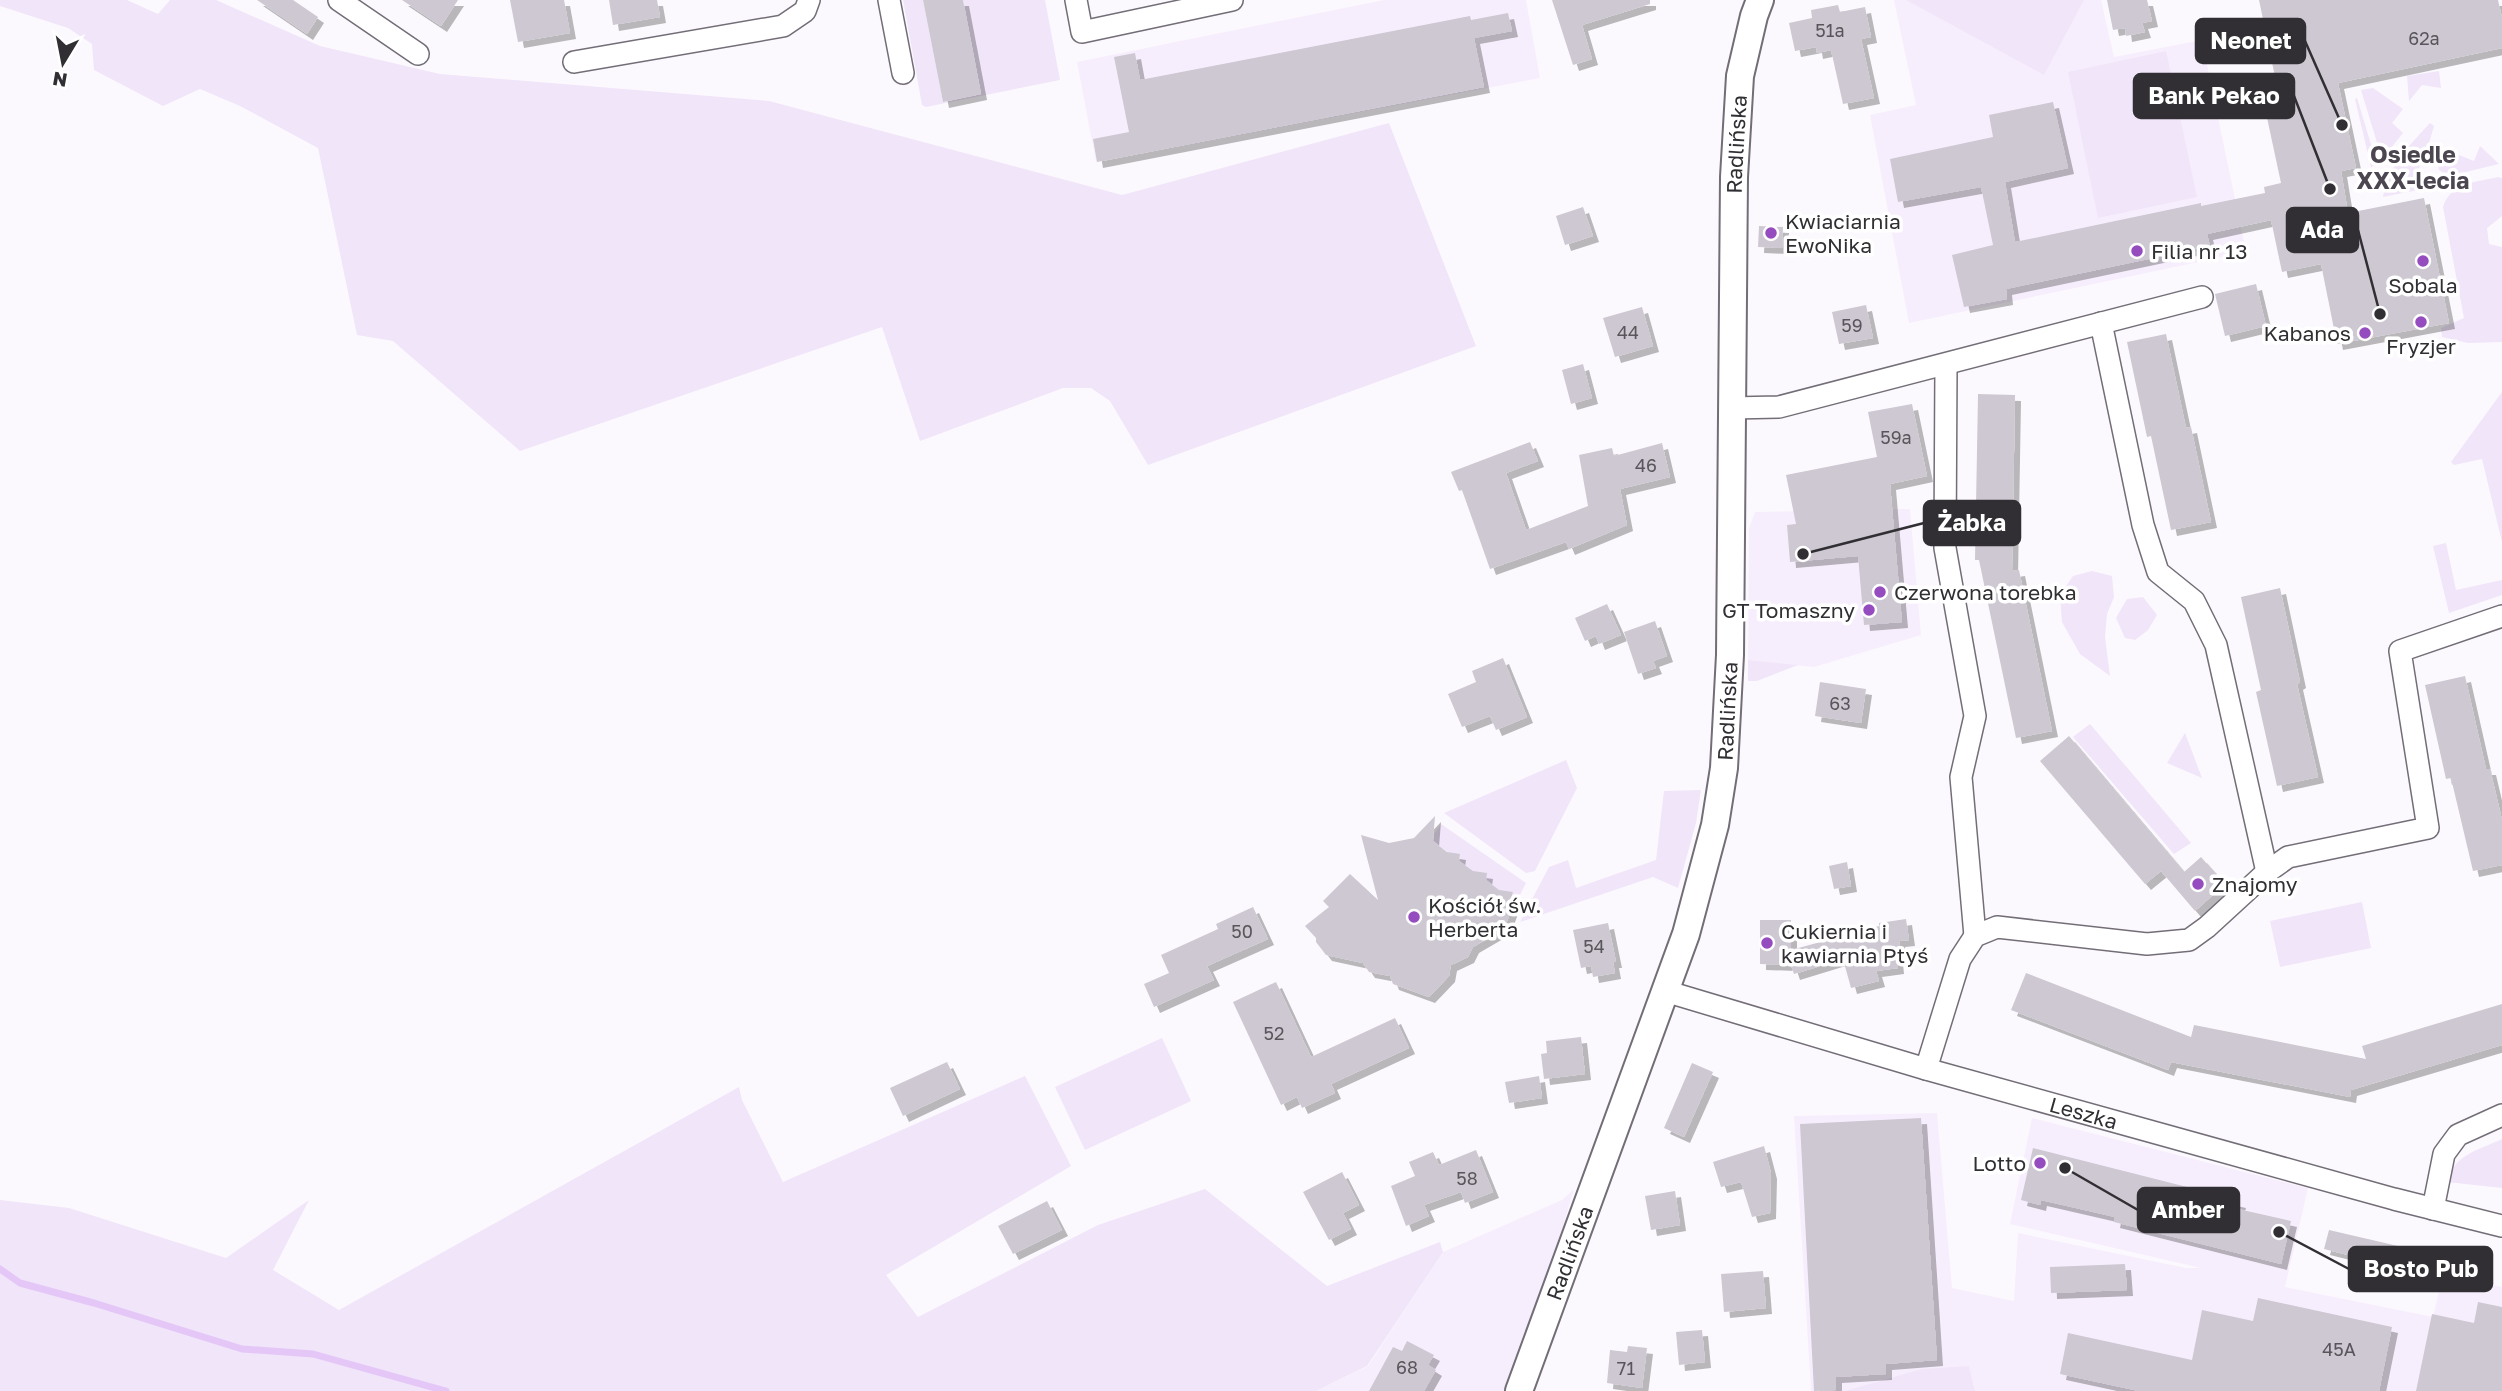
<svg xmlns="http://www.w3.org/2000/svg" width="2502" height="1391" viewBox="0 0 2502 1391" font-family="'Golos Text',sans-serif">
<style>
.built{fill:#f7eefd}
.green{fill:#f1e5f9}
.lines{fill:none;stroke-linecap:round;stroke-linejoin:round}
.stream{stroke:#e4c7f7;stroke-width:7}
.building{fill:#cec8d3;filter:url(#shadow)}
.minor-casing{stroke:#736d77;stroke-width:24}
.tertiary-casing{stroke:#736d77;stroke-width:30}
.minor{stroke:#fff;stroke-width:21}
.tertiary{stroke:#fff;stroke-width:26}
.poi-dot{fill:#954cbe;stroke:#fff;stroke-width:2.5}
.labels{text-anchor:middle;dominant-baseline:central;stroke-width:7;stroke-linejoin:round;paint-order:stroke}
.number-label{font-size:18px;fill:#58555b}
.street-label{font-size:21px;fill:#312f33;stroke:#fff}
.poi-label{font-size:21px;fill:#312f33;stroke:#fff;text-anchor:start}
.neighbourhood-label{font-size:23px;font-weight:bold;fill:#4c4650;stroke:#fff}
.leader{fill:none;stroke:#312f33;stroke-width:2.5}
.callout-dot{fill:#312f33;stroke:#fff;stroke-width:2.5}
.callout{fill:#312f33;stroke:#312f33;stroke-width:2.5}
.callout-label{font-size:23px;text-anchor:middle;font-weight:bold;fill:#fff}
</style>
<defs>
<filter id="shadow"><feDropShadow dx="6" dy="6" stdDeviation="0" flood-color="#0004"/></filter>
</defs>
<rect width="100%" height="100%" fill="#fcf9fe"/>
<g class="built">
<path d="M1384,0H1526L1540,78L1096,162L1077,62Z"/>
<path d="M1894,0H2101L2114,57L2202,40L2246,252L1909,323L1870,115L1916,105Z"/>
<path d="M1897,509H1910L1921,635L1814,667L1748,660L1749,528L1755,512Z"/>
<path d="M1937,1113L1952,1288L2014,1301L2018,1233L2186,1268H2201L2010,1224L2032,1118L2308,1188L2285,1287L2433,1317L2443,1274L2502,1287V1391H1975L1969,1366L1846,1391H1811L1794,1116Z"/>
<path d="M1574,1189L1549,1274L1506,1391H1316L1368,1366L1443,1252L1562,1200Z"/>
</g>
<g class="green">
<path d="M0,0H127L158,14L170,0H216L320,46L440,74L769,101L1122,195L1389,123L1476,346L1148,465L1110,401L1091,388H1063L920,441L882,327L520,451L393,341L357,335L318,148L240,106L200,89L163,106L94,70L92,44L68,28L0,6Z"/>
<path d="M903,0H923L943,102L981,94L963,0H1045L1060,80L926,107L922,105Z"/>
<path d="M1906,0H2084L2044,75Z"/>
<path d="M2166,51L2197,197L2098,218L2068,72Z"/>
<path d="M2439,71L2441,88L2422,85L2409,101L2407,76Z"/>
<path d="M2373,88L2403,109L2392,123L2403,133L2382,159L2361,90Z"/>
<path d="M2357,98L2377,164L2371,167L2355,99Z"/>
<path d="M2430,123L2434,126L2429,143L2474,161L2480,146L2499,164L2449,176L2439,170L2437,161L2419,164L2423,189L2383,197C2388,166 2409,146 2430,123Z"/>
<path d="M2498,177L2502,178V216L2487,228L2489,244L2502,247V342L2468,343L2442,337L2441,328L2464,318L2443,207C2450,183 2477,182 2498,177Z"/>
<path d="M2502,392V542L2482,459L2454,465L2451,462Z"/>
<path d="M2446,543L2456,590L2502,580V595L2449,613L2433,546Z"/>
<path d="M2092,571L2112,576L2114,597L2107,614L2105,637L2110,676L2080,654L2062,622L2060,595L2073,576Z"/>
<path d="M2143,597L2157,615L2148,630L2135,640L2125,638L2116,618L2127,599Z"/>
<path d="M1748,660L1798,665L1757,681H1748Z"/>
<path d="M2090,724L2191,843L2174,854L2073,737Z"/>
<path d="M2185,733L2202,778L2167,763Z"/>
<path d="M1566,760L1577,788L1535,871L1526,873L1444,813Z"/>
<path d="M1701,790L1696,823L1678,888L1653,877L1520,922L1549,867L1568,860L1576,888L1656,860L1664,791Z"/>
<path d="M1441,824L1526,883L1517,901L1512,898L1513,892H1510L1508,897L1459,861L1460,854H1457L1456,858L1433,841L1434,834Z"/>
<path d="M2362,902L2371,948L2280,967L2270,921Z"/>
<path d="M1162,1038L1191,1101L1085,1150L1055,1087Z"/>
<path d="M1025,1076L1071,1166L886,1275L918,1317L1098,1225L1205,1189L1327,1286L1440,1242L1443,1252L1367,1366L1316,1391H0V1200L69,1208L226,1258L309,1200L273,1270L339,1310L739,1087L742,1100L783,1182Z"/>
<path d="M2502,1139V1188L2447,1182C2454,1154 2479,1150 2502,1139Z"/>
<path d="M1969,1366L1975,1391H1845L1922,1369Z"/>
</g>
<g class="lines">
<path class="stream" d="M0,1269L20,1283L94,1303L242,1349L313,1354L446,1391"/>
</g>
<g class="building">
<path d="M257,0H293L318,17L307,34Z"/>
<path d="M402,0H458L441,26Z"/>
<path d="M510,0H564L570,33L518,42Z"/>
<path d="M609,0H657L660,17L613,25Z"/>
<path d="M923,0H963L981,94L943,102Z"/>
<path d="M1552,0H1650V4L1582,25L1592,59L1573,65Z"/>
<path d="M2107,0H2147L2152,21L2142,23L2145,32L2126,36L2125,28L2113,30Z"/>
<path d="M2259,0H2498L2502,18V48L2338,83L2356,168L2341,171L2348,213L2424,198L2449,323L2337,344L2321,264L2282,272L2271,220L2207,234L2210,246L2006,289L2007,299L1964,307L1952,255L1993,245L1981,187L1898,202L1890,159L1993,137L1989,115L2053,102L2068,168L2005,182L2015,242L2201,203V206L2265,193L2264,187L2281,183L2263,99L2279,96Z"/>
<path d="M1838,5L1840,12L1865,7L1871,37L1861,39L1874,98L1843,104L1831,50L1817,53L1816,47L1795,51L1789,23L1812,18L1811,10Z"/>
<path d="M1508,13L1512,31L1474,38L1484,87L1097,162L1093,139L1129,132L1114,57L1135,53L1140,80L1470,16L1471,20Z"/>
<path d="M1583,207L1593,236L1565,245L1556,216Z"/>
<path d="M1759,226L1783,227L1782,248L1758,247Z"/>
<path d="M2256,284L2266,326L2225,336L2215,294Z"/>
<path d="M1866,305L1873,338L1839,344L1832,312Z"/>
<path d="M1642,307L1653,346L1615,357L1603,318Z"/>
<path d="M2166,334L2186,428L2191,427L2211,522L2171,530L2151,436L2147,437L2127,342Z"/>
<path d="M1583,364L1592,398L1571,404L1562,370Z"/>
<path d="M1978,394L2015,395L2012,571L2019,570L2052,731L2016,738L1979,560H1975Z"/>
<path d="M1912,404L1927,476L1890,484L1902,622L1864,625L1858,556L1790,562L1787,525L1796,524L1786,475L1877,457L1868,412Z"/>
<path d="M1530,442L1538,461L1506,473L1526,530L1588,506L1579,455L1612,448L1614,456L1662,443L1670,477L1620,489L1627,525L1569,549L1566,542L1490,569L1462,490L1459,491L1451,472Z"/>
<path d="M2280,588L2300,682L2297,684L2318,777L2277,786L2256,692L2261,690L2241,597Z"/>
<path d="M1607,604L1621,635L1599,644L1596,636L1585,641L1575,618Z"/>
<path d="M1655,621L1667,656L1653,661L1656,668L1638,674L1624,632Z"/>
<path d="M1503,658L1527,717L1496,730L1490,716L1462,727L1448,694L1476,682L1472,671Z"/>
<path d="M2465,676L2486,769H2490L2502,820V865L2473,871L2451,778L2446,779L2425,685Z"/>
<path d="M1820,682L1866,689L1861,723L1815,716Z"/>
<path d="M2069,736L2184,872L2201,857L2225,884L2195,911L2161,871L2145,884L2040,761Z"/>
<path d="M1435,816L1433,841L1447,852L1460,854L1459,861L1473,871L1487,873L1486,880L1499,890L1513,892L1509,906L1511,911L1504,929L1473,947L1468,957L1451,965L1449,976L1429,997L1393,984L1390,976L1369,972L1363,963L1326,955L1316,942V938L1305,926L1329,907L1323,901L1350,874L1378,900L1361,835L1389,843L1414,838Z"/>
<path d="M1847,862L1851,886L1834,889L1829,866Z"/>
<path d="M1253,907L1268,939L1207,966L1214,980L1154,1007L1144,984L1169,973L1161,955L1218,929L1216,924Z"/>
<path d="M1906,919L1909,940L1899,941L1900,948H1896L1898,968L1876,971L1879,981L1851,988L1843,959L1794,974L1791,965L1760,964V920H1791V950L1879,926V923Z"/>
<path d="M1608,923L1616,962H1613L1615,973L1593,977L1591,966L1581,968L1573,930Z"/>
<path d="M2026,973L2191,1037L2194,1025L2366,1059L2362,1046L2502,1004V1045L2351,1090L2350,1097L2171,1062L2168,1070L2011,1010Z"/>
<path d="M1276,982L1311,1057L1395,1018L1409,1048L1331,1084L1335,1093L1302,1108L1297,1097L1281,1105L1233,1002Z"/>
<path d="M1581,1037L1585,1074L1544,1079L1541,1054L1547,1053L1546,1041Z"/>
<path d="M947,1062L960,1089L903,1116L890,1088Z"/>
<path d="M1692,1063L1713,1072L1684,1137L1664,1128Z"/>
<path d="M1539,1076L1542,1098L1509,1103L1505,1082Z"/>
<path d="M1921,1118L1937,1360L1886,1364V1374L1836,1377V1390L1814,1391L1800,1124Z"/>
<path d="M1764,1146L1771,1173L1770,1213L1752,1217L1741,1182L1721,1187L1713,1162Z"/>
<path d="M2033,1148L2199,1190V1193L2240,1202L2238,1209L2291,1221L2281,1264L2114,1222L2115,1217L2041,1200L2040,1205L2021,1200Z"/>
<path d="M1476,1150L1493,1192L1465,1203L1461,1192L1424,1205L1429,1216L1406,1226L1391,1186L1415,1176L1409,1162L1433,1152L1439,1165Z"/>
<path d="M1342,1172L1359,1205L1343,1213L1351,1229L1329,1240L1303,1192Z"/>
<path d="M1675,1191L1680,1225L1651,1230L1645,1196Z"/>
<path d="M1047,1201L1062,1230L1013,1254L998,1226Z"/>
<path d="M2329,1230L2398,1246L2392,1266L2324,1249Z"/>
<path d="M2125,1264L2127,1290L2051,1293L2050,1267Z"/>
<path d="M1763,1271L1766,1308L1724,1312L1721,1274Z"/>
<path d="M2258,1298L2392,1327L2379,1391H2139L2060,1374L2068,1333L2192,1360L2202,1310L2253,1321Z"/>
<path d="M2478,1302L2502,1307V1391H2416L2432,1314L2474,1323Z"/>
<path d="M1702,1330L1705,1362L1679,1365L1676,1332Z"/>
<path d="M1407,1341L1434,1355L1428,1365L1436,1370L1424,1391H1369L1393,1347L1402,1351Z"/>
<path d="M1628,1346L1647,1348L1642,1388L1607,1383L1610,1350L1627,1352Z"/>
</g>
<g class="lines">
<g class="minor-casing">
<g id="minor">
<path d="M339,0L418,54"/>
<path d="M889,0L903,73"/>
<path d="M1076,0L1082,32L1232,0"/>
<path d="M574,62L783,26L805,11L809,0"/>
<path d="M2101,323L2143,525L2158,572L2194,601L2216,645L2267,872"/>
<path d="M1946,365L1945,548L1975,716L1961,777L1975,936"/>
<path d="M1731,408L1779,407L2202,297"/>
<path id="s1" d="M1665,991L1926,1069L2394,1199L2502,1226"/>
<path d="M1926,1069L1960,959L1975,936L1997,927L2147,944L2189,940L2207,927L2267,872L2288,857L2428,828L2400,651L2502,616"/>
<path d="M2433,1209L2444,1154L2458,1135L2502,1115"/>
</g>
</g>
<g class="tertiary-casing">
<g id="tertiary">
<path id="s2" d="M1519,1391L1686,934L1715,825L1724,768L1730,655L1734,177L1740,76L1754,16L1760,0"/>
</g>
</g>
<use href="#minor" class="minor"/>
<use href="#tertiary" class="tertiary"/>
</g>
<g class="poi-dot">
<circle cx="1771" cy="233" r="7"/>
<circle cx="2137" cy="251" r="7"/>
<circle cx="2423" cy="261" r="7"/>
<circle cx="2421" cy="322" r="7"/>
<circle cx="2365" cy="333" r="7"/>
<circle cx="1880" cy="592" r="7"/>
<circle cx="1869" cy="610" r="7"/>
<circle cx="2198" cy="884" r="7"/>
<circle cx="1414" cy="917" r="7"/>
<circle cx="1767" cy="943" r="7"/>
<circle cx="2040" cy="1163" r="7"/>
</g>
<g class="labels">
<g class="number-label">
<text x="1830" y="30">51a</text>
<text x="2424" y="38">62a</text>
<text x="1852" y="325">59</text>
<text x="1628" y="332">44</text>
<text x="1896" y="437">59a</text>
<text x="1646" y="465">46</text>
<text x="1840" y="703">63</text>
<text x="1242" y="931">50</text>
<text x="1594" y="946">54</text>
<text x="1274" y="1033">52</text>
<text x="1467" y="1178">58</text>
<text x="2339" y="1349">45A</text>
<text x="1407" y="1367">68</text>
<text x="1626" y="1368">71</text>
</g>
<g class="street-label">
<text stroke="none"><textPath href="#s2" startOffset="1281">Radlińska</textPath></text>
<text stroke="none"><textPath href="#s2" startOffset="714">Radlińska</textPath></text>
<text stroke="none"><textPath href="#s1" startOffset="436">Leszka</textPath></text>
<text stroke="none"><textPath href="#s2" startOffset="147">Radlińska</textPath></text>
</g>
<g class="poi-label">
<text x="1785" y="221">Kwiaciarnia<tspan x="1785" dy="24">EwoNika</tspan></text>
<text x="2151" y="251">Filia nr 13</text>
<text x="2423" y="285" text-anchor="middle">Sobala</text>
<text x="2351" y="333" text-anchor="end">Kabanos</text>
<text x="2421" y="346" text-anchor="middle">Fryzjer</text>
<text x="1894" y="592">Czerwona torebka</text>
<text x="1855" y="610" text-anchor="end">GT Tomaszny</text>
<text x="2212" y="884">Znajomy</text>
<text x="1428" y="905">Kościół św.<tspan x="1428" dy="24">Herberta</tspan></text>
<text x="1781" y="931">Cukiernia i<tspan x="1781" dy="24">kawiarnia Ptyś</tspan></text>
<text x="2026" y="1163" text-anchor="end">Lotto</text>
</g>
<g class="neighbourhood-label">
<text x="2413" y="154">Osiedle<tspan x="2413" dy="26">XXX-lecia</tspan></text>
</g>
</g>
<path class="leader" d="M2342 125L2305 41M2330 189L2294 96M2380 314L2358 230M1803 554L1924 523M2065 1168L2138 1210M2279 1232L2349 1269"/>
<g class="callout-dot">
<circle cx="2342" cy="125" r="7"/>
<circle cx="2330" cy="189" r="7"/>
<circle cx="2380" cy="314" r="7"/>
<circle cx="1803" cy="554" r="7"/>
<circle cx="2065" cy="1168" r="7"/>
<circle cx="2279" cy="1232" r="7"/>
</g>
<g class="callout">
<rect x="2196" y="19" width="109" height="44" rx="7"/>
<rect x="2134" y="74" width="160" height="44" rx="7"/>
<rect x="2287" y="208" width="71" height="44" rx="7"/>
<rect x="1924" y="501" width="96" height="44" rx="7"/>
<rect x="2138" y="1188" width="101" height="44" rx="7"/>
<rect x="2349" y="1247" width="143" height="44" rx="7"/>
</g>
<g class="callout-label">
<text x="2251" y="49">Neonet</text>
<text x="2214" y="104">Bank Pekao</text>
<text x="2322" y="238">Ada</text>
<text x="1972" y="531">Żabka</text>
<text x="2188" y="1218">Amber</text>
<text x="2421" y="1277">Bosto Pub</text>
</g>
<g transform="translate(63 63) rotate(190)" stroke="#ffffff" stroke-width="5" paint-order="stroke">
<path d="M0-5L12 26L0 18L-12 26Z" fill="#312f33"/>
<text y="-10" font-size="19" font-weight="bold" text-anchor="middle" fill="#312f33">N</text>
</g>
</svg>
